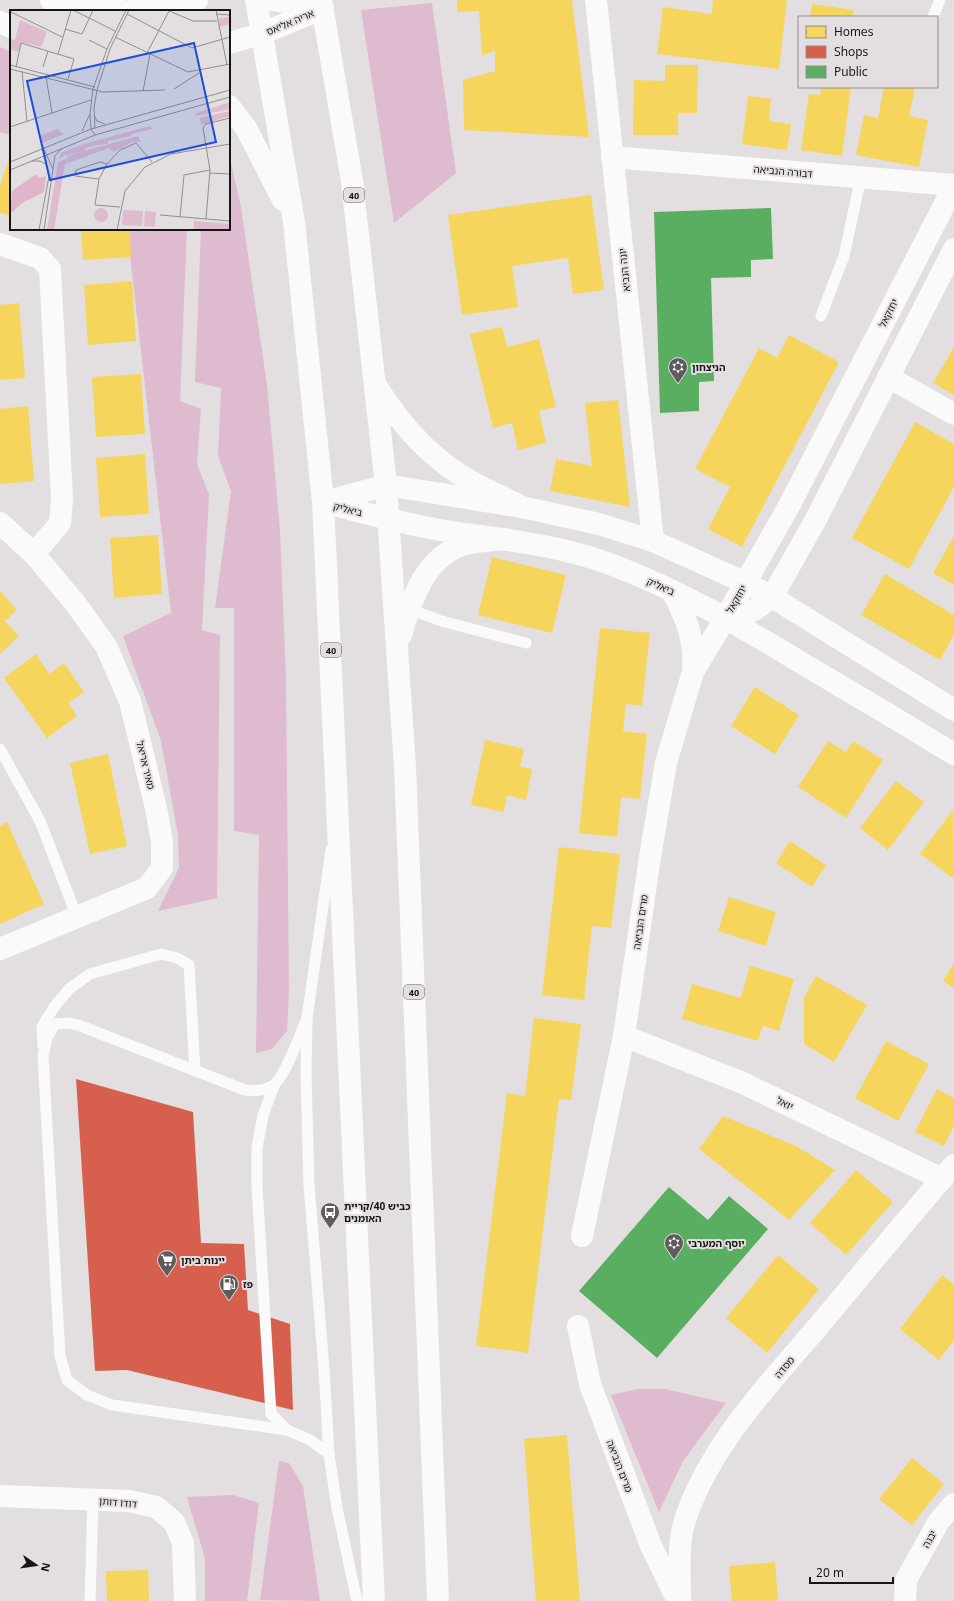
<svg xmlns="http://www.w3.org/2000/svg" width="954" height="1601" viewBox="0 0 954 1601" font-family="Georgia,'Noto Sans Hebrew',serif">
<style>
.green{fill:#debbce}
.homes{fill:#f6d55c}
.shops{fill:#d6604d}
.public{fill:#5aae61}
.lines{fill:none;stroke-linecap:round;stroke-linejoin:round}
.lane{stroke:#fbfafa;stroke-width:11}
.street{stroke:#fbfafa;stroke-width:22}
.secondary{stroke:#fbfafa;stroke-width:22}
.highway{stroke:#fbfafa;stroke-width:22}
.labels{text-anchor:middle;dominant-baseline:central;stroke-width:4;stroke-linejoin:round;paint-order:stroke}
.shield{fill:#e4dee1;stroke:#545152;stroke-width:1}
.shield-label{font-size:9px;font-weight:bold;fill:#161415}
.street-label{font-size:10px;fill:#161415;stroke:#e4dee1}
.poi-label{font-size:10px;font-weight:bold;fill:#161415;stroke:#e4dee1;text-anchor:start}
.inset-road{fill:none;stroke:#918e8f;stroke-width:1}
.view{fill:#1d4ed8;fill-opacity:0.15;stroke:#1d4ed8;stroke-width:2}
.inset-edge{fill:none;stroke:#161415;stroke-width:2}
</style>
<rect width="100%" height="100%" fill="#e3dfe1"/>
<g class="green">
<path d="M432,3L456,173L394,223L361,10Z"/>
<path d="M0,47L11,52V135L0,132Z"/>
<path d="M229,154L241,207L267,385L280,530L286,680L289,992L287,1031L272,1049L256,1053L259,835L234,831V608H215L231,491L218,456L221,388L195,382L201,229H229Z"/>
<path d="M127,229H187L180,401L201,409L197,464L209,495L202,630L220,635L217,898L158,911L179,868L178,835L161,741L123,636L171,613Z"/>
<path d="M638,1389H665L726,1403L683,1461L659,1512L611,1395Z"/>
<path d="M279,1461L289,1463L303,1486L320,1601L260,1600Z"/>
<path d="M233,1495L259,1503L247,1601H205V1559L187,1497Z"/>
</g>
<g class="homes">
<path d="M457,0H572L589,137L464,130L463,80L495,71V51L482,55L479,11L457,12Z"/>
<path d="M713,0H787L779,69L657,54L663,7L712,14Z"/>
<path d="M812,4L854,10L853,17H810Z"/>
<path d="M665,65H698L697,113H678V135H633L634,80L665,81Z"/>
<path d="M821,87H851L842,156L801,150L809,94L820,95Z"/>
<path d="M884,87L915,88L909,116L928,120L919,167L856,155L864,115L878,118Z"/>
<path d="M748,96L771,99L769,121L791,124L787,150L742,144Z"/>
<path d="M10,157H11V216L0,213V185Z"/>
<path d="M591,195L604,290L573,294L568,258L512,266L518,307L462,315L448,215Z"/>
<path d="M81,229H130L131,257L83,260Z"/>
<path d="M132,281L136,341L88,345L84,285Z"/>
<path d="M19,303L25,378L0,380V305Z"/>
<path d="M502,327L507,347L539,339L556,407L539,411L546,443L518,450L512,423L493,428L470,334Z"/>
<path d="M789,335L839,362L742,547L708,529L730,487L695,469L759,348L777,358Z"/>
<path d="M954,347V395L933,383Z"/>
<path d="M141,374L145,434L96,437L92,377Z"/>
<path d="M618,400L630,507L550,491L556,459L592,466L585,403Z"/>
<path d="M28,406L34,481L0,484V409Z"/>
<path d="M915,422L954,444V487L909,569L852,538Z"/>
<path d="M145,454L149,514L100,517L96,458Z"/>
<path d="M158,535L162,594L114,598L110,538Z"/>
<path d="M954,536V585L933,573Z"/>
<path d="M492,557L566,575L552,633L478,615Z"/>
<path d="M885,574L954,615V635L940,660L861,615Z"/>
<path d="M0,591L17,610L5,621L19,636L0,654Z"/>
<path d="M600,628L650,633L642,706L626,704L623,731L647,734L640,799L621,797L617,837L579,833Z"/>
<path d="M36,654L49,674L64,663L84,692L68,703L77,716L47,738L4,678Z"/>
<path d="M755,687L799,715L775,754L731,726Z"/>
<path d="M485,740L524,749L520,767L532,769L526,800L507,795L504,812L471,805Z"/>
<path d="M828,741L846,752L853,741L883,760L846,818L798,787Z"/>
<path d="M108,754L127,846L90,854L70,763Z"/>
<path d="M896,781L924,802L888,850L860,828Z"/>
<path d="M953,810L954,876L953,878L920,854Z"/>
<path d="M7,822L44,904L0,924V826Z"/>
<path d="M790,841L826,865L812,887L776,863Z"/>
<path d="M559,847L620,854L611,928L592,926L584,1000L542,995Z"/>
<path d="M729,897L776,912L766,946L718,931Z"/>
<path d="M954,963V988L943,981Z"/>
<path d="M750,966L794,979L779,1031L763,1026L758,1041L682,1019L692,984L741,998Z"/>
<path d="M816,976L867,1005L834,1062L804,1044V997Z"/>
<path d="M534,1018L581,1024L571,1100L559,1099L528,1353L476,1346L507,1093L525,1096Z"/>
<path d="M886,1041L929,1064L898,1121L855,1098Z"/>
<path d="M937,1089L954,1098V1125L944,1146L915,1132Z"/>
<path d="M723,1116L796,1146L835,1170L789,1220L699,1149Z"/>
<path d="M856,1170L893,1202L846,1255L810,1223Z"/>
<path d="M778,1255L819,1289L767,1353L726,1318Z"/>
<path d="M942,1275L954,1284V1340L939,1360L900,1329Z"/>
<path d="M567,1435L580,1601H536L524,1439Z"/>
<path d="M912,1458L944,1484L912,1525L879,1499Z"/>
<path d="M775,1562L778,1601H732L729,1566Z"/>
<path d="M148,1570L149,1601H107L106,1571Z"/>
</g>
<path class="shops" d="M76,1079L193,1112L201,1243L244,1244L248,1310L290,1324L293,1410L127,1370L95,1371Z"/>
<g class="public">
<path d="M771,208L773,259L751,260V277L711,278L714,381L699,382V411L660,413L654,212Z"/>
<path d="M669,1187L708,1220L729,1196L768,1229L657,1358L579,1291Z"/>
</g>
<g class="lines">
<g class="lane">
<path d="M933,17L940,0"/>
<path d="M821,316L844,256L861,177"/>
<path d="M408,609L445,622L526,643"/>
<path d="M0,749L40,821L77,917"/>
<path d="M331,850L307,1018L306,1073L309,1185L324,1369L329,1454L337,1508L357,1601"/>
<path d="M307,1018C301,1032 284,1080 272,1086C263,1091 255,1091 245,1090L78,1025L68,1023L55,1024L47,1038L43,1056L60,1356L67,1380L87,1395L112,1405L287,1430L310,1440L329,1454"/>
<path d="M43,1046L42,1027L54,1007L69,989L90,974L161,954L177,958L189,965L195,1071"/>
<path d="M274,1086L263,1115L257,1148V1187L271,1414L287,1430"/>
<path d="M90,1601L93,1499"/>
</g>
<g class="street">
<path d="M596,0L653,541"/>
<path d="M612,157L954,185"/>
<path d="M0,244L40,258L50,269L62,498L60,523L34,554"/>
<path d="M888,377L954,414"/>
<path d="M0,523L34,554L75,603L106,646L130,701L156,808L162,842V868L147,888L0,949"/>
<path d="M624,1036L743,1083L942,1179"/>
<path d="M582,1236L624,1036L650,857L666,763L693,672L726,617"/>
<path d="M578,1326L590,1384L651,1546L678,1601"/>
<path d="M0,1496L129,1501L156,1507L174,1522L183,1543L185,1601"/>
<path d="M905,1601L906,1580L939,1521L954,1504"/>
</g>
<g class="secondary">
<path d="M51,0L84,8L122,11"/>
<path d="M271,0L323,8"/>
<path d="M130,11L197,0"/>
<path d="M0,22L11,27"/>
<path d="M229,43L261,34L323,8"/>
<path d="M323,502C368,514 412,526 458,533C509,540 561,546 610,564C677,589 739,625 800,662C851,692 903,723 954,754"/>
<path d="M325,502L386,485L522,507L599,524L653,541L746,583L772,597L954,710"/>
<path d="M672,591C686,617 696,642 693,672"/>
<path d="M726,617L789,506L954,186"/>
<path d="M726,617L742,616L756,609L772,597L815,521L954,249"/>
<path d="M680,1601C680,1575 677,1542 686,1517C711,1445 767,1386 816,1329C862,1274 907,1219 954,1165"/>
</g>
<g class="highway">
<path d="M256,0L294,222L323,502L374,1601"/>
<path d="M321,0L352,181L386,485L405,767L438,1601"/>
<path d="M150,8L164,0"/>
<path d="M229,106L246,128L283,200"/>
<path d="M377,387C401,425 432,460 472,482C488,491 505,498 522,507"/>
<path d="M401,635C411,599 426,555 466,544C479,541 493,540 506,539"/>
</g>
</g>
<defs>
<g id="synagogue-pin" transform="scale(1)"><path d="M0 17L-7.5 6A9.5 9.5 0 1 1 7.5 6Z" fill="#5e5b5c" stroke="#e4dee1"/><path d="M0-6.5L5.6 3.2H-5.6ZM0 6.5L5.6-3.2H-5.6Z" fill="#fff"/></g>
<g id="bus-pin" transform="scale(1)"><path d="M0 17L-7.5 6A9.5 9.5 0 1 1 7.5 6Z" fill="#5e5b5c" stroke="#e4dee1"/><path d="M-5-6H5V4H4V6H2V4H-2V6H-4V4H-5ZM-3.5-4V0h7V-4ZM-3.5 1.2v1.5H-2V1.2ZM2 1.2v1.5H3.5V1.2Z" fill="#fff"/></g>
<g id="supermarket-pin" transform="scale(1)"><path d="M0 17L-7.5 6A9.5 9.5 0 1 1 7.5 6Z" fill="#5e5b5c" stroke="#e4dee1"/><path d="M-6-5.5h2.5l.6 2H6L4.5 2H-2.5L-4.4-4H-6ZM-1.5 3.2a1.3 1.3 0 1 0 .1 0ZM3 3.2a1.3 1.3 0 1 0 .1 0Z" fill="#fff"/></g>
<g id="fuel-pin" transform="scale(1)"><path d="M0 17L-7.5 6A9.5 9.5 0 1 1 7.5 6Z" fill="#5e5b5c" stroke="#e4dee1"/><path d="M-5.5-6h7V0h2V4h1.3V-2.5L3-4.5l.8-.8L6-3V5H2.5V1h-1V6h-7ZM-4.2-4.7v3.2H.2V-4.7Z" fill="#fff"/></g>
</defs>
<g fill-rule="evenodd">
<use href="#synagogue-pin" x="678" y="367"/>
<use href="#bus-pin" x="330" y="1212"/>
<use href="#synagogue-pin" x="674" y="1243"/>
<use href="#supermarket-pin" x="167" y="1260"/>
<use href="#fuel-pin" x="229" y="1284"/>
</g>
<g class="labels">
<g class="shield">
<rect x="344" y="188" width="20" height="14" rx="3"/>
<rect x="321" y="643" width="20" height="14" rx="3"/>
<rect x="404" y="985" width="20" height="14" rx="3"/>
</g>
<g class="shield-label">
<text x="354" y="195">40</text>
<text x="331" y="650">40</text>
<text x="414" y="992">40</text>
</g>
<g class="street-label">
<text transform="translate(290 22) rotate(-23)">אריה אליאס</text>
<text transform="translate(783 171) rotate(5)">דבורה הנביאה</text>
<text transform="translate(624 270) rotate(-96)">יונה הנביא</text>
<text transform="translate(888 313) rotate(-63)">יחזקאל</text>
<text transform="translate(348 509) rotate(14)">ביאליק</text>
<text transform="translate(661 586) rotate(24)">ביאליק</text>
<text transform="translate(736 599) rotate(-60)">יחזקאל</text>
<text transform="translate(146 765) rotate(76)">מאיר אריאל</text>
<text transform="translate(640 922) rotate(-82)">מרים הנביאה</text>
<text transform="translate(785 1103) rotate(26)">יואל</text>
<text transform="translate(784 1367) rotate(-50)">מסדה</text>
<text transform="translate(620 1466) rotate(69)">מרים הנביאה</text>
<text transform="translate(118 1502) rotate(5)">דודו דותן</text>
<text transform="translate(929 1539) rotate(-61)">יבנה</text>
</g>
<g class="poi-label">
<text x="692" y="367">הניצחון</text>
<text x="344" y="1206">כביש 40/קריית<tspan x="344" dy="12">האומנים</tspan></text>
<text x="688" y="1243">יוסף המערבי</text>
<text x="181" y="1260">יינות ביתן</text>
<text x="243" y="1284">פז</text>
</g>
</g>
<g transform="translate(10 10)">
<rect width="220" height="220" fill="#e3dfe1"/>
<path d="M220,7V14L209,17V8ZM10,10L37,22L31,37L11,32L8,42L0,39V29L5,30ZM220,92V99L185,106L187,103ZM220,101V106L191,115L190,108ZM140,116L143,119L121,124V126L98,131V134L86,135L75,138V141L55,145L48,150L51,143L74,134ZM47,119L54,124L32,133L30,126ZM128,126L131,132H123L103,142L99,138L55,154L44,220H37L48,152L58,148L57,146ZM84 205a7 7 0 1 1 14 0a7 7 0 1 1-14 0ZM113,200L133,201L132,216L112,215ZM135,201L146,202L145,217L134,216ZM184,211L220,214V220H184Z" fill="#debbce"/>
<path d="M26,164L29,168L36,166L34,182L12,193L0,204L2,181Z" fill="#e0b5cc"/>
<path class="inset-road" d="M63,0L105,21M157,0L183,11H207M206,0L217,55M1,2L52,27M117,4L182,38L220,27M206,4L220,5M55,19L72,24L83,0M105,27L178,62L220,54M79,30L97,39M137,43L159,1M48,44L61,0M0,55L85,77M6,57L11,33L64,49L58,69M33,57L38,41M0,59L93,82L155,80M12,61L17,112M36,67L42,103M164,79L189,63M133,81L140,44M84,105L87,111L95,114M0,117L81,90M85,119L84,98L87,80L100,39L119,0M72,121L80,104M85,125L81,119L80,104L83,79L97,39L116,0M33,137L43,159L34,220M22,151H30L37,155M0,152L81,119L220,80M43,159L45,146L52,138M0,160L85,125L220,87M200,163L220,164M89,169L65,166L66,160L90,152L97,154M110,197L85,195L89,169L97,154L110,140L126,133L142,152M150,205L220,211M170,207L174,165L200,160M196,209L200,160L193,118L196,114L220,108M29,220L39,166L33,138M107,220L115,181L135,157L161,144L220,134"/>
<path class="view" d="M184,33L206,132L40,170L17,71Z"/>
<rect width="220" height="220" class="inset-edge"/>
</g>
<rect x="798" y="16" width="140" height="72" fill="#e4dee1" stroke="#928d8f"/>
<rect x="806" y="26" width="20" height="12" fill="#f6d55c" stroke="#928d8f"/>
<text x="834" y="36" font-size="12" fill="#161415">Homes</text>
<rect x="806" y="46" width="20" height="12" fill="#d6604d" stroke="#928d8f"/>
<text x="834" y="56" font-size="12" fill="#161415">Shops</text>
<rect x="806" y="66" width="20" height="12" fill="#5aae61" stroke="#928d8f"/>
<text x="834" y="76" font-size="12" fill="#161415">Public</text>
<g transform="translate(36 1565) rotate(103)" stroke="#e4dee1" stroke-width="3" paint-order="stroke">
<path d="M0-3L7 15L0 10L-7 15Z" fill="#161415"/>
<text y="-6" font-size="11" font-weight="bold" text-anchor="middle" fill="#161415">N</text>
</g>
<path d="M810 1577v6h83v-6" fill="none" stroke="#161415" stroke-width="2"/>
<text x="816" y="1577" font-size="12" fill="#161415" stroke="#e4dee1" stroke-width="3" paint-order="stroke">20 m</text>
</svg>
